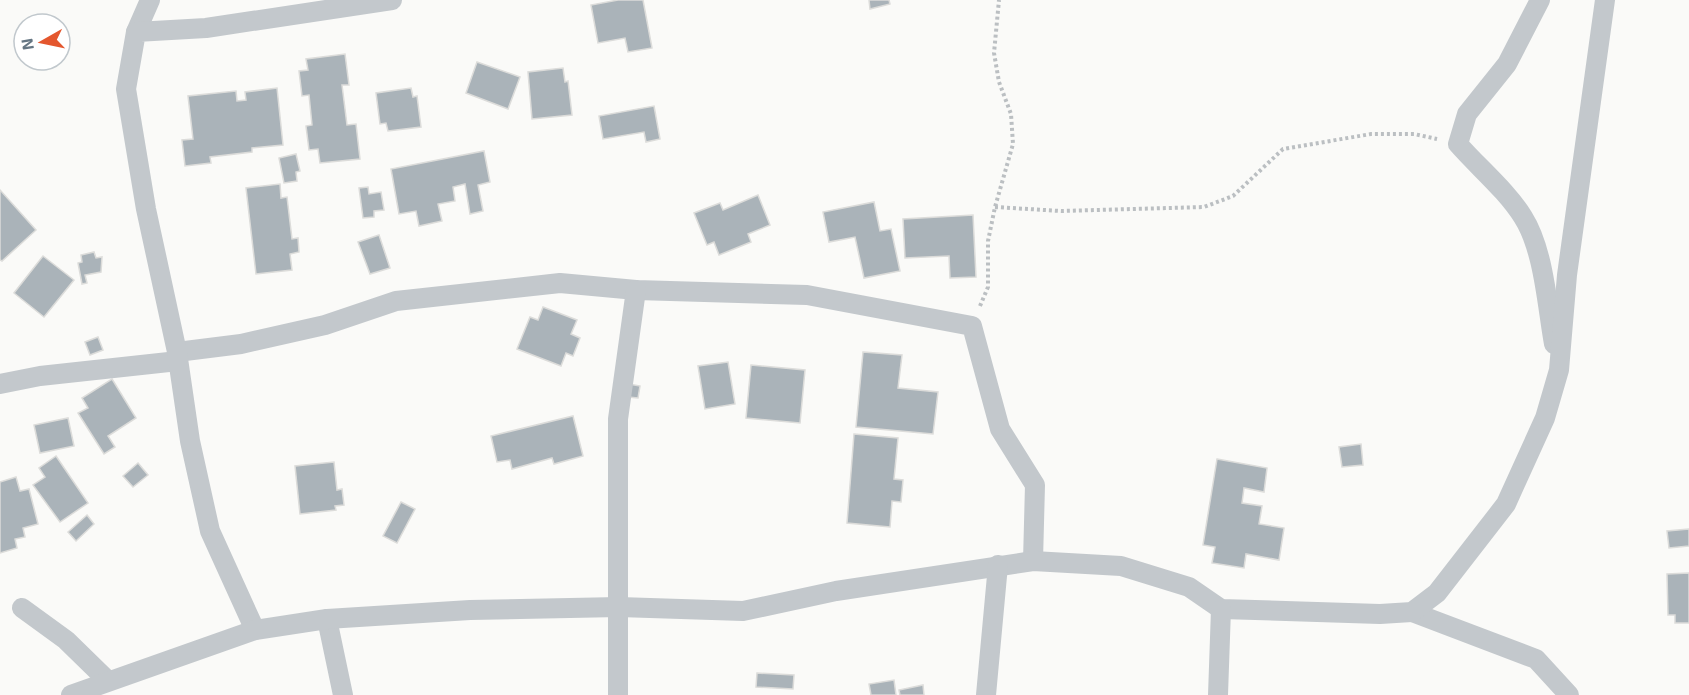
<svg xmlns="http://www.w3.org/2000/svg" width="1689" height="695" viewBox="0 0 1689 695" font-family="'Exo 2',sans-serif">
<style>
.building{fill:#aab3b9;stroke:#dcdcda;stroke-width:1.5}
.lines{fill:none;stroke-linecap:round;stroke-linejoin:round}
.path{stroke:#bbbfc2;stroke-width:4;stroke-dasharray:3 3;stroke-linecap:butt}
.street{stroke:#c3c8cc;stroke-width:20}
</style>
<rect width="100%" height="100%" fill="#fafaf8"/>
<g class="building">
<path d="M618,0H643L652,48L628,52L625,38L598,43L591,5Z"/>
<path d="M869,0H889L890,4L870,9Z"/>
<path d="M345,54L349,85H342L347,125L356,124L360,159L320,163L318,149L309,150L306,126L312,125L309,95L302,96L299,71L308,70L306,59Z"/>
<path d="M477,62L520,77L508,109L466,93Z"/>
<path d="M563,68L565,82L568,81L572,115L532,119L528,72Z"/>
<path d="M277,88L283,145L252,148V152L210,157L211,163L185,166L182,140L193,139L188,96L236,91L237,101L246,100L245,92Z"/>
<path d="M411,88L413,97L417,96L421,127L388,131L386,123L380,124L376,93Z"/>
<path d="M654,106L660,139L646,142L644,132L603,139L599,116Z"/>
<path d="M484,151L490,182L478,185L483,211L470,214L465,184L453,187L455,201L438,204L442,221L419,226L416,211L399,214L391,169Z"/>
<path d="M296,154L300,171L296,172L297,181L284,183L279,158Z"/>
<path d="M280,184L281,198L287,197L292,239L298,238L299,252L290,254L292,270L256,274L246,188Z"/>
<path d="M368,187L369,194L381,192L384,210L374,211V217L363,218L359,188Z"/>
<path d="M0,190L36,230L2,261L0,260Z"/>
<path d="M758,195L770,225L748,234L751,242L719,255L714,242L707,245L694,213L720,203L723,210Z"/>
<path d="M874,202L880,231L891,229L900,271L864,278L855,237L829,242L823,212Z"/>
<path d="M973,215L976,277L950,278L949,256L905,258L903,219Z"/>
<path d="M379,235L390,268L370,274L358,242Z"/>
<path d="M94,252L96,258L102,257L101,272L85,275L87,283L82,284L78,263L82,262L81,255Z"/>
<path d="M43,256L74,280L44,317L14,293Z"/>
<path d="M543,307L577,320L571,334L580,338L573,356L566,353L561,366L517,349L530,317L538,320Z"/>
<path d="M98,337L103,350L90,355L85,342Z"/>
<path d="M863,352L902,355L898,388L938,392L933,434L856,427Z"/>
<path d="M728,362L735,404L705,409L698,366Z"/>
<path d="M751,365L805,370L800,423L746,418Z"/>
<path d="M112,379L136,418L108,436L115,447L104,454L78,413L88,408L82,398Z"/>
<path d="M629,384L640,386L638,398L628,397Z"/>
<path d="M573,416L583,456L554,464L552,458L512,469L510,460L497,462L491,436Z"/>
<path d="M68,418L74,446L40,453L34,425Z"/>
<path d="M854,434L898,438L894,479L903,480L901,502L892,501L890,527L847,523Z"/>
<path d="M1361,444L1363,465L1342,467L1339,447Z"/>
<path d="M56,456L88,503L60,522L33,485L45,477L39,468Z"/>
<path d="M1217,459L1267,468L1264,492L1244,488L1242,503L1262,506L1259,524L1284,528L1279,560L1246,554L1244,568L1212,563L1215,547L1203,545Z"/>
<path d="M334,462L337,490L342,489L344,505L335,506L336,510L300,514L295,466Z"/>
<path d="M138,463L148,475L133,487L123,476Z"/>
<path d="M16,477L20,491L29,489L38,524L23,528L25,537L15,539L17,548L0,553V482Z"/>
<path d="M401,502L415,509L397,543L383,536Z"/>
<path d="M87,515L94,524L76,541L68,532Z"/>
<path d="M1689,529V546L1669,548L1667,531Z"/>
<path d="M1689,573V623H1675V615H1668L1667,574Z"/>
<path d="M757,673L794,675L793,689L756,687Z"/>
<path d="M894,680L896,695H871L869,684Z"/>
<path d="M923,685L924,695H900L899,690Z"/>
</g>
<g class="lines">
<g class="path">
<path d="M995,207L1061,211L1204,207L1233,196L1283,149L1371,134H1414L1437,139"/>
<path d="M980,306L988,287V241L995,207L1013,144L1011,114L999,82L994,53L999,0"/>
</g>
<g class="street">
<path d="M1540,0L1507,64L1467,114L1458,144C1479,168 1506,190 1523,217C1544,250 1547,305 1554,344"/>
<path d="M136,32L150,0"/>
<path d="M177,352L241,344L325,325L396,301L560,283L636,290L807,295L972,326L1000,429L1035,485L1033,561"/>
<path d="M0,384L40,376L178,361"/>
<path d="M22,608L66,640L108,681"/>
<path d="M1412,612L1536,659L1569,695"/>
<path d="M327,619L343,695"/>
<path d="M255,630L210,531L190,441L177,352L146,209L126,89L136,32L206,28L392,0"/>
<path d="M71,695L255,630L327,619L470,610L619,607L743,611L836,591L1033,561L1121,566L1189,587L1221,609L1380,614L1412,612L1437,593L1506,504L1545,418L1559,370L1567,275L1605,0"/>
<path d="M618,695V419L636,290"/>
<path d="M986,695L998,565"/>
<path d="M1218,695L1221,609"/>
</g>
</g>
<g transform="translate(42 42) rotate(261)"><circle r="28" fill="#ffffff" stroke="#c1c8cd" stroke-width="1.5"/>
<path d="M0-4.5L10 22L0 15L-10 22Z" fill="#e4572e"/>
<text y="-9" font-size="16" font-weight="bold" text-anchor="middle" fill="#657683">N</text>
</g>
</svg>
